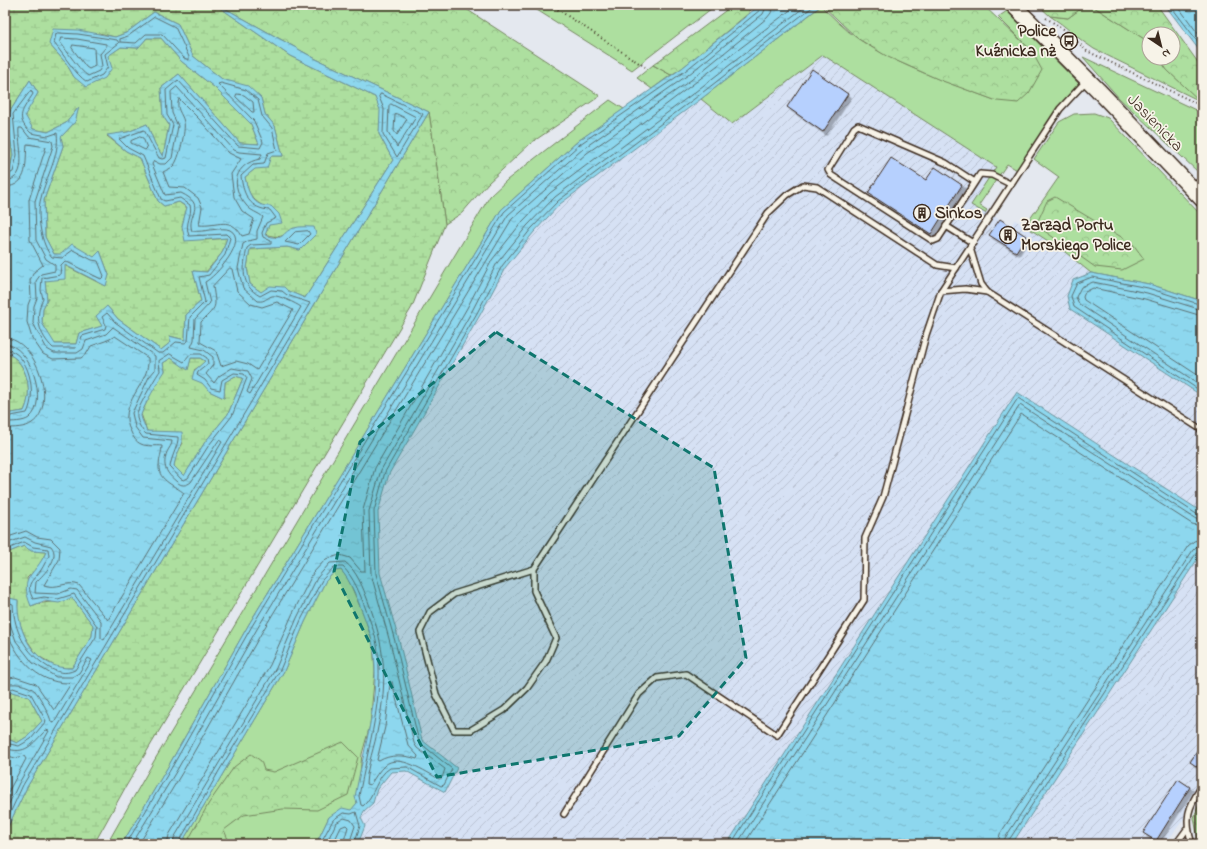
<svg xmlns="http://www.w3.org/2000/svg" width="1207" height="849" viewBox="0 0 1207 849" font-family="'Indie Flower',sans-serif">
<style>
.industrial{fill:url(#industrial-furrows)}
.grass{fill:#addf9f;stroke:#74845e}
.forest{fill:url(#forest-crowns);stroke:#74845e}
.wetland{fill:url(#wetland-marsh);stroke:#74845e}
.water{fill:url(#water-ripples);stroke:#6c929b;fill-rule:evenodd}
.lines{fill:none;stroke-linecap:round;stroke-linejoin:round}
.shore{stroke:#5c6f71;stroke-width:1}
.building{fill:#b6d0fe;stroke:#3b2a1e;filter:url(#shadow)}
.lane-casing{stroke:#3b2a1e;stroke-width:8}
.secondary-casing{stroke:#3b2a1e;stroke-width:18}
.path{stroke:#3b2a1e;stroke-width:2;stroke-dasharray:1 3;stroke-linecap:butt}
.lane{stroke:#f7f3e8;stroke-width:5}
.secondary{stroke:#f7f3e8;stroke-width:15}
.marked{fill:#0f766e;fill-opacity:0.2;stroke:#0f766e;stroke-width:3;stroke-dasharray:8 5;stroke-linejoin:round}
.labels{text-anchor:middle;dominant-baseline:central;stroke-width:3.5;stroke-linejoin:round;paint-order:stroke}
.poi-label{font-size:17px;font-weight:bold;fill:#3b2a1e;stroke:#f7f3e8;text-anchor:start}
.street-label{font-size:17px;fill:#3b2a1e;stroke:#f7f3e8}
</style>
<defs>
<pattern id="industrial-furrows" width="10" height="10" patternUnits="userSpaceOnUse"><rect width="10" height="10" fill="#d6e1f4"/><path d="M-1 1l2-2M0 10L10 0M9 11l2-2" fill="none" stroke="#b9c1d1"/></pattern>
<pattern id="forest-crowns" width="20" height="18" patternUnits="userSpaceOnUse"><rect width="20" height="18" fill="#addf9f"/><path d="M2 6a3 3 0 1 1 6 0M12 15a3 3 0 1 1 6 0" fill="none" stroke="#96c088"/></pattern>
<pattern id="wetland-marsh" width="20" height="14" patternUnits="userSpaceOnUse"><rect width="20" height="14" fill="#addf9f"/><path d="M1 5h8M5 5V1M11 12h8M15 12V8" fill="none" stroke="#96c088"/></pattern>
<pattern id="water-ripples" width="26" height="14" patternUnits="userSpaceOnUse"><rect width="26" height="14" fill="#8dd7ee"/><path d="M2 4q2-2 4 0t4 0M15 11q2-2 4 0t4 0" fill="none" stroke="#7bb9cc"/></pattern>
<filter id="shadow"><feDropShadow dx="3.5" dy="3.5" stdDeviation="0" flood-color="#0004"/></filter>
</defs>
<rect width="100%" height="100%" fill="#e4e8ef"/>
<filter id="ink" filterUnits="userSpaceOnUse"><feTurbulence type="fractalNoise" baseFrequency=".025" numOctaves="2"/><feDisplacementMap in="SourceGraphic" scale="8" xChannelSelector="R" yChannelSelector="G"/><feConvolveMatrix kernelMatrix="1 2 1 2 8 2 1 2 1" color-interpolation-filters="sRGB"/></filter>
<g filter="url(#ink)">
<g class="industrial">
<path d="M823,55L997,167L972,204L1011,226L1015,220L1065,252L1091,273L1073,280L1070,309L1202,396V512L1017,392L727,844H363L359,841L365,826L361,818L364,811L373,803L377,789L391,772L406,771L445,792L441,754L422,740L380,573L378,512L389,474L480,315L505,268L534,232L560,204L701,99L732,124Z"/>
<path d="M1202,552V795L1165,844H1012Z"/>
</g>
<g class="grass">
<path d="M529,5H716L632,70Z"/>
<path d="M1086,5H1091L1149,42V58H1159L1167,70L1202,102L1094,49C1078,39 1066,26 1050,16L1068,18Z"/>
<path d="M821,6C833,17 844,29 857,38C900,67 950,83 997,101L1031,50L998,17L1007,11L1081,86L1060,109L1019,171L1007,164L979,205L987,210L985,213L971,205L996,167L823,55L732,124L701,99Z"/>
<path d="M1083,57L1202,113V172H1198L1119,98Z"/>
<path d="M653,65L671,75L652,89L637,78Z"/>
<path d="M610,100L624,109L578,141L501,210L249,624L169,765L122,844H107L154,761L490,196L507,180Z"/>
<path d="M1094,113L1108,118L1202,216V301L1149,284L1091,273L1065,252L1025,226L1059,177L1034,159L1059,122L1074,114Z"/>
<path d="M341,570L348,579L365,618L373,644L375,671L370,725L362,754L357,803L351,811L329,817L316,844H181L284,671L305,622L325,582L335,571Z"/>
</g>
<g class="forest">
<path d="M219,5H460L600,96L531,143L488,183L462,213L445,224L429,112L316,59Z"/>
<path d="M733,5H750L749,13L682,68L671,75L653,65Z"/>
<path d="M822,5H983L1031,50L1042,70L1029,93L1018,103L997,101L940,80L888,57L857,38Z"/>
<path d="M1038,5H1086L1068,18L1050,16Z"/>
<path d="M1091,5H1157L1202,68V103L1167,70L1159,58H1173V34H1149V42Z"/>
<path d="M1055,197L1133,244L1144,259L1122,270L1095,267L1036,225L1047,201Z"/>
<path d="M343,742L358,757L348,795L317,810L283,809L244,815L224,830L230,844H186L209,803L234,767L251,754L261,761L264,770L274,772Z"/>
<path d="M1202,795V844H1199L1194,818Z"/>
</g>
<g class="wetland">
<path d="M5,5H216L290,56L375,97L381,110L379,134L393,160L305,298L288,291L261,292L250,284L247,268L250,249L287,247L300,250L294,228C283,237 279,239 265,234L269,225L263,206C250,198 248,192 245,177L271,156H283L275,126L265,114L261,98L233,83L222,79L193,56L178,24L154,12L126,33L115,37L99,33L49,44L66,63L74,77L121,47L138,48L147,38H161L181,61L214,87L251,124L259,144L240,143L179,74L161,88L163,116L169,125L163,157L155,144L147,124L128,132L107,136L126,151L140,158L158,201L164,206L179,202L187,208L182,226L205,240L227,238L222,253L206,272L193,271L201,301L186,315L185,340L170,336L171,342L161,350L118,319L107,306L103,326L79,333L76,344H54L42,323L43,308L47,300L45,281L64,265L105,286L109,275L100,251L94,257L54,254L45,237L44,200L63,146L61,137L75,122L78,108L66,123L48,132L33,129L24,115L38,93L30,80L9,113V130L13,155L10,170L5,173Z"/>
<path d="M429,112L445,224L412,307L125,788L94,844H5V833L27,787Z"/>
<path d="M5,352C8,354 13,356 16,359C29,372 32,395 24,411L5,414Z"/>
<path d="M171,358L188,369L191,358H200L206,362L194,370L209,391L224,398L225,382L235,376L243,378L228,414L205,442L184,477L174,466L176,455L183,443L147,431L141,414L157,381L165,371L163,363Z"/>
<path d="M24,546L32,551L46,552L38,568L27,578L31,606C47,600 57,604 72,598L93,625L92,636L72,668H58L37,655L25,637L17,616L18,601L5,597V564L9,552Z"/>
<path d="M12,692L29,697L42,721L28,736L17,743L5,738V699Z"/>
</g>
<g class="water">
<path d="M216,5H219L316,59L429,112L27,787L5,833V738L17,743L28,736L42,721L29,697L12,692L5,699V597L18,600C16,632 36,670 72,668L92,636L93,625L72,598L59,603L44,601L31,606C18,575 35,577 46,552L31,551L24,546L9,552L5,564V414L24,411C32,395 29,371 16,359C13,356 8,354 5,352V173L10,170L13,155L9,130V113L30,80L38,93L25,115L33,129L48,132L66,123L79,107L75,122L61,137L63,146L44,200L45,237L54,254H61L72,244L94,257L100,251L109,275L106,286L65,265V279L45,281L47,300L43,308L42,323L55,344H76L79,333L102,326L96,316L107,306L118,319L161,350L171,342L169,336L185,340L186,315L201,301L193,271L207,272L222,253L227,238L185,241L182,226L187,207L179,202L164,206L158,201L140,158L126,151L107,135L128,132L147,124L155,144L163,157L169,125L163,116L161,88L179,74L240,143L259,144L251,124L214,87L181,61L161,38H147L138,48L121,47L108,56L112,68L105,78L86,87L74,77L66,63L49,44L53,29L78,30L115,37L126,33L154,12L178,24L193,56L222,79L248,86L261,98L265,114L275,126L283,156H271L267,168L255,169L245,177C248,193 253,207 271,206L279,214L282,223L269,225L265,235C287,242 279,233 294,228C300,226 308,227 314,227L316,234L300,250L287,247L250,249L247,268L250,284L261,292L270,286L284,287L288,291L305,298L393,160L379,134L380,110L375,97L290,56ZM171,358L188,370L191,358H200L205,361L194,371L192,379L202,383L209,391L224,398L225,382L235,376L243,378L228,414L205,442L184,476L174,466C176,452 184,447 182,432L147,431C145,426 142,421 141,416C141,410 161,377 165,371L163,363Z"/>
<path d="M760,5H822L701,99L560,204L534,232L505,268L480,315L389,474L378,512L380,573L400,644L422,740L457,768L445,792L406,771L391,772L377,789L373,803L364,811L361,818L365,826L358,844H316L329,817L342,808L351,810L357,803L355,797C364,747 381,696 373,646C371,634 366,622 362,611C356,596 351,582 341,570L335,571L325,582L305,622L284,671L181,844H122L169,765L249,624L501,210L578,141L682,68Z"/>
<path d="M1165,5H1202V54Z"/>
<path d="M1091,273L1149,284L1202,301V396L1070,309L1067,296L1073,280Z"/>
<path d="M1017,392L1202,512V552L1012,844H727Z"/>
</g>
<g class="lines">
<g class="shore">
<path d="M1170,5L1202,47"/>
<path d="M1177,5L1202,39"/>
<path d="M155,17L175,27L189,57V60L184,58L162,34H146L136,43L120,42V39L128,36Z"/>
<path d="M58,33L78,34L117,40L119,43L105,54L108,67L102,75L87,82C75,74 64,55 54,43L56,34Z"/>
<path d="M61,38L77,39L106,44V47L100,54L102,66L99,71L88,76C80,71 67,51 60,42Z"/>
<path d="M73,45L94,48L95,66L89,69L86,67L72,48Z"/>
<path d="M177,87L234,150L239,152L262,154L260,159C235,164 229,185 246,205C250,211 259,213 263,217L257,231V239L248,241L243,244L238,268L243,288L258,301C265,302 266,298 272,296C277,294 297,304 301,307L250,394L247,392L252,379L248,371L232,368L219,376L214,383L206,374L213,365V357L204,350L191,347L194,340L195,319L210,303L205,282C215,277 249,240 230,230C222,226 203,233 192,231C186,214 208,206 181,193L165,195L152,164L154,161L160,164H166L172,158L178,126L172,113L171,92Z"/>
<path d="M237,94L244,95L253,102L254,112H252L236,97Z"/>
<path d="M381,94L423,114L397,157L383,134L384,109L379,97Z"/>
<path d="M179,99L199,119L229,153L241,159L231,174L234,197L242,211L254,219L249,234L242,236C230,215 218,227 199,225L202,207L198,198L185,188L169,187L163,172C166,170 171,169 174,165C179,160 186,130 184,122C182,113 175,109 179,99Z"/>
<path d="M391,104L416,117L397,147L388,132L389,106Z"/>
<path d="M397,114L407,119L397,135L394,131L395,115Z"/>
<path d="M140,137L143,138L147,148L145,150L131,143V141Z"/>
<path d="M5,176L13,172L17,155L13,114L31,90L33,94C23,110 14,117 31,133L48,136L57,133C60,156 46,176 41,198C36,214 41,245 52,257L62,258L73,250L92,260L98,261L104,276L101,279L65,261L61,265L60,275L42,278L41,290L43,299C34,316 39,335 53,348H76L79,345L82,336L105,329L106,325L102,317L107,313L115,322L158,353H163L176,342L185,343L188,341L190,317L205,302L199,277L209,275L225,255L230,238L226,234L189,236C184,222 193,216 190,205L180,198L165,201L161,199L143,156L128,148L119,139L144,130L159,158L162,159L166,158L173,125L167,115L166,90L178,80L238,146L260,148L263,142L254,121L218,84L221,83L246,90L258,100L262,116L272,128L277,150L268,153L264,164L253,165L241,176C243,195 250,209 270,210L276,218L266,223L262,233L263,237L271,241V244L251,245L247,248C243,268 240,285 260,296L271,290L282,291L287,295L310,303L23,785L5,824"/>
<path d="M5,181C31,179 17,143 19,128H22L29,137L52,141L53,146L35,201L36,240L46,259L55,265V271L41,274L36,281L37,298L34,306L33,323L47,349L54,353H77L83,349L86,341L106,334L113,327L155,356V370L149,377L132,413L135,427L143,438L172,441C172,445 169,448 167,452C162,466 166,473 177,482C181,486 186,486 191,482L219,440L222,442L104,640L101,638V621L77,590L71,589L58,594L35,593L36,582C44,574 61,558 51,546L35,542L25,537L5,544"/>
<path d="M5,187C30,186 25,161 27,144L46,147L29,200L30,240L43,265L34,272L30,280L31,297L28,305L27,322L32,338L43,354L53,359L81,358L87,353L91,346L108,340L115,336L148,358C151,384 115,404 131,432C133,437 136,442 141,444C147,447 155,445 162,446C162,452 159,459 159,466C158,481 176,486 184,493L108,620L79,585C67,580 57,590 44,585L59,560L60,548L51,539L37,537L26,531L5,538"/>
<path d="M308,231L310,234L299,245L285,242L295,232Z"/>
<path d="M230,268L232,269L237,291L251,304L262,307L277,302L293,310L257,370L248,364L236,361L221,366L216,351L200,342L201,322C218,305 216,309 213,286Z"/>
<path d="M1202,305L1148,288L1092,277L1077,283L1071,296L1074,307L1202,392"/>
<path d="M1202,310L1147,293L1093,282L1081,287L1076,297L1079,304L1202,386"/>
<path d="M1202,316L1145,299L1093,288L1085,292L1083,297L1084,300L1202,378"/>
<path d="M5,338C37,339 58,406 32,423C26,428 13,428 5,428"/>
<path d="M5,344C31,345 49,403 29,418C24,422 12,422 5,422"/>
<path d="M5,349C30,352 37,394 27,413L5,417"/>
<path d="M170,354L184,362L191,354H201L207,358L208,364L198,372L197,375L205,380L211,388L220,390L222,380L234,373L244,374L247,378L232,416L209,445L188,478L184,480L181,479L170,467C171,457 179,444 178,437L146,434C141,430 136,420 137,413C138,408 156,376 160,371L159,361Z"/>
<path d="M5,553L8,549L24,542L33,547L48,549L49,556C46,560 44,566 41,570C32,582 25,583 33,599L44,597L58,599L74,594L97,626L96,637L75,670C65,675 56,672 48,667C25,652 14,631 13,604L5,601"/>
<path d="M5,606L8,608V618L16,641L33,663L56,677H72L79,673L88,658L92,660L54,723L51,722C51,717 39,695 35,691C29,685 12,681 5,686"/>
<path d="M5,627C15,655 35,683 68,683L70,685L54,710L36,684L15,677L5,679"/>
<path d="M392,682L408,745L418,756L417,759C405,755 390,754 379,761L377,760L385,727L390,684Z"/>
<path d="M5,693L13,688L31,694L46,721L31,739L19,746L5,743"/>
<path d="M5,748C26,756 32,744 46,730L49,731L19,783L5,812"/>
<path d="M5,755L15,758L24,756L26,759L5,798"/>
<path d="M126,844L172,767L252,626L504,212L580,144L685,71L760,10L762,5"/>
<path d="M132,844L177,770L257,629L508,215L584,148L688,75L763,14L767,5"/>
<path d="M139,844L182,773L262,632L512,219L587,153L691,80L767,18L771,13L773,5"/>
<path d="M167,844L169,835L270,665L292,615L313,573L326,559L340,555L350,558L361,571H365L363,510L375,468L467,308L492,260L522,222L550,193L797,5"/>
<path d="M173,844L174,838L276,668L297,618L317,578L330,563L345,562C357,571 363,588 368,601C385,646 388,680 378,727C375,746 367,765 366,784L370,785C374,779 379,770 385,765C399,753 426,772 439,779L442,778L445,769L417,748L414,743L391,646L371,574L369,511L381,470L472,311L497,263L527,226L555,197L695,92L807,5"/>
<path d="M178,844L219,771L280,670L301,620L322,580L334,567H343C354,578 359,592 365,607C369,619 375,632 377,645C385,695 368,747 359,796L361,805L363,806C375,796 376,776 390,768L407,767L441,786L444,785L452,769L419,742L396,645L376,574L374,511L385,472L477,313L502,266L531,229L558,201L698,96L815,5"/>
<path d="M320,844L333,820L343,813L351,814L356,812L360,826L354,844"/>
<path d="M326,844L336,823L344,818L351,820L355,826L349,844"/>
<path d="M333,844L341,827L346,825L348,827L343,844"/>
<path d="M731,844L1018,398L1198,515H1202"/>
<path d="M737,844L1020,405L1196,519L1202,520"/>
<path d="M744,844L1021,414L1192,524L1202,526"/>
<path d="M998,844L1000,834L1188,546L1194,541L1202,539"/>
<path d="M1004,844L1005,838L1193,550L1197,546L1202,545"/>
<path d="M1009,844V840L1197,552L1202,550"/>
</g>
</g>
<g class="building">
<path d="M812,69L848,94L823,132L787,107Z"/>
<path d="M891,158L926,180L935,167L962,185L931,234L868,193Z"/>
<path d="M1000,219L1026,236L1016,252L989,235Z"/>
<path d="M1202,744V770L1190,762Z"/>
<path d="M1178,779L1190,787L1156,841L1143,833Z"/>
</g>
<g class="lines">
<g class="lane-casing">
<g id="lane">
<path d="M975,182L946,163L858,125L854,128L828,170L831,175L933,241L938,239L975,182L980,174L992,175L1010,184"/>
<path d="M946,226L973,243"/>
<path d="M970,248L981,284L987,292L1202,430"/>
<path d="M941,291L965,289L987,292"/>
<path d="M534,569L454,594L430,612L420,632L436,694L454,730H471L504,710L527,688L546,661L556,638L534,591V569L768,213L787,195L803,185L817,187L937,265L956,268"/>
<path d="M564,814L639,694L657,678L686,674L777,735L864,600L865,538L883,497L926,335L941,291L1060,109L1087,80"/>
<path d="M1176,844L1187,829"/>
<path d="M1192,844C1184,819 1188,807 1202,786"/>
</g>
</g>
<g class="secondary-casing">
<path id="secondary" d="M1013,5L1098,90L1202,199"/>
</g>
<g class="path">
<path d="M551,5L645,67"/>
<path d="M1046,18L1065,30L1087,51L1202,106"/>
</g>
<use href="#lane" class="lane"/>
<use href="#secondary" class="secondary"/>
</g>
</g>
<path class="marked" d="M496,332L714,468L746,658L679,736L437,777L334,572L360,442Z"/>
<defs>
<g id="bus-ring" transform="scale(0.9)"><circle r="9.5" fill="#f7f3e8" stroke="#3b2a1e" stroke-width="1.5"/><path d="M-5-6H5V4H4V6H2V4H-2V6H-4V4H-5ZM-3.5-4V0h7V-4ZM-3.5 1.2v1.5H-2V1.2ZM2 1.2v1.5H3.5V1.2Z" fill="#3b2a1e"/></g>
<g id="building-ring" transform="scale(0.9)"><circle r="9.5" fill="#f7f3e8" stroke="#3b2a1e" stroke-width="1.5"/><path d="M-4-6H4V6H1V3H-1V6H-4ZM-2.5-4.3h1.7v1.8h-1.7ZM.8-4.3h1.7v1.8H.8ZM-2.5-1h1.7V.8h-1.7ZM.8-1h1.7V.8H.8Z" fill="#3b2a1e"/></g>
</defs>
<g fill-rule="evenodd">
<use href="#bus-ring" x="1069" y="41"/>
<use href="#building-ring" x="922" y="213"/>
<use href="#building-ring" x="1008" y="235"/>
</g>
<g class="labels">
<g class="poi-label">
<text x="1056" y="31" text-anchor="end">Police<tspan x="1056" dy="20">Kuźnicka nż</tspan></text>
<text x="935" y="213">Sinkos</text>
<text x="1021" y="225">Zarząd Portu<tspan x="1021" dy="20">Morskiego Police</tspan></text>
</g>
<g class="street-label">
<text transform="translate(1155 123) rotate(46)">Jasienicka</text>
</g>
</g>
<rect width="1207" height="849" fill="none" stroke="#f7f3e8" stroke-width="20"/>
<rect x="10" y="10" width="1187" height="829" fill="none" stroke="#3b2a1e" stroke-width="1.5" filter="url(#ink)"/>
<g transform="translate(1161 46) rotate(145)"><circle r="19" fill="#f7f3e8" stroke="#aca397"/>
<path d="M0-3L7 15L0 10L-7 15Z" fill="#3b2a1e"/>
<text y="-6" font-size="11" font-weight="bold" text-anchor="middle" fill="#3b2a1e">N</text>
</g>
</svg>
